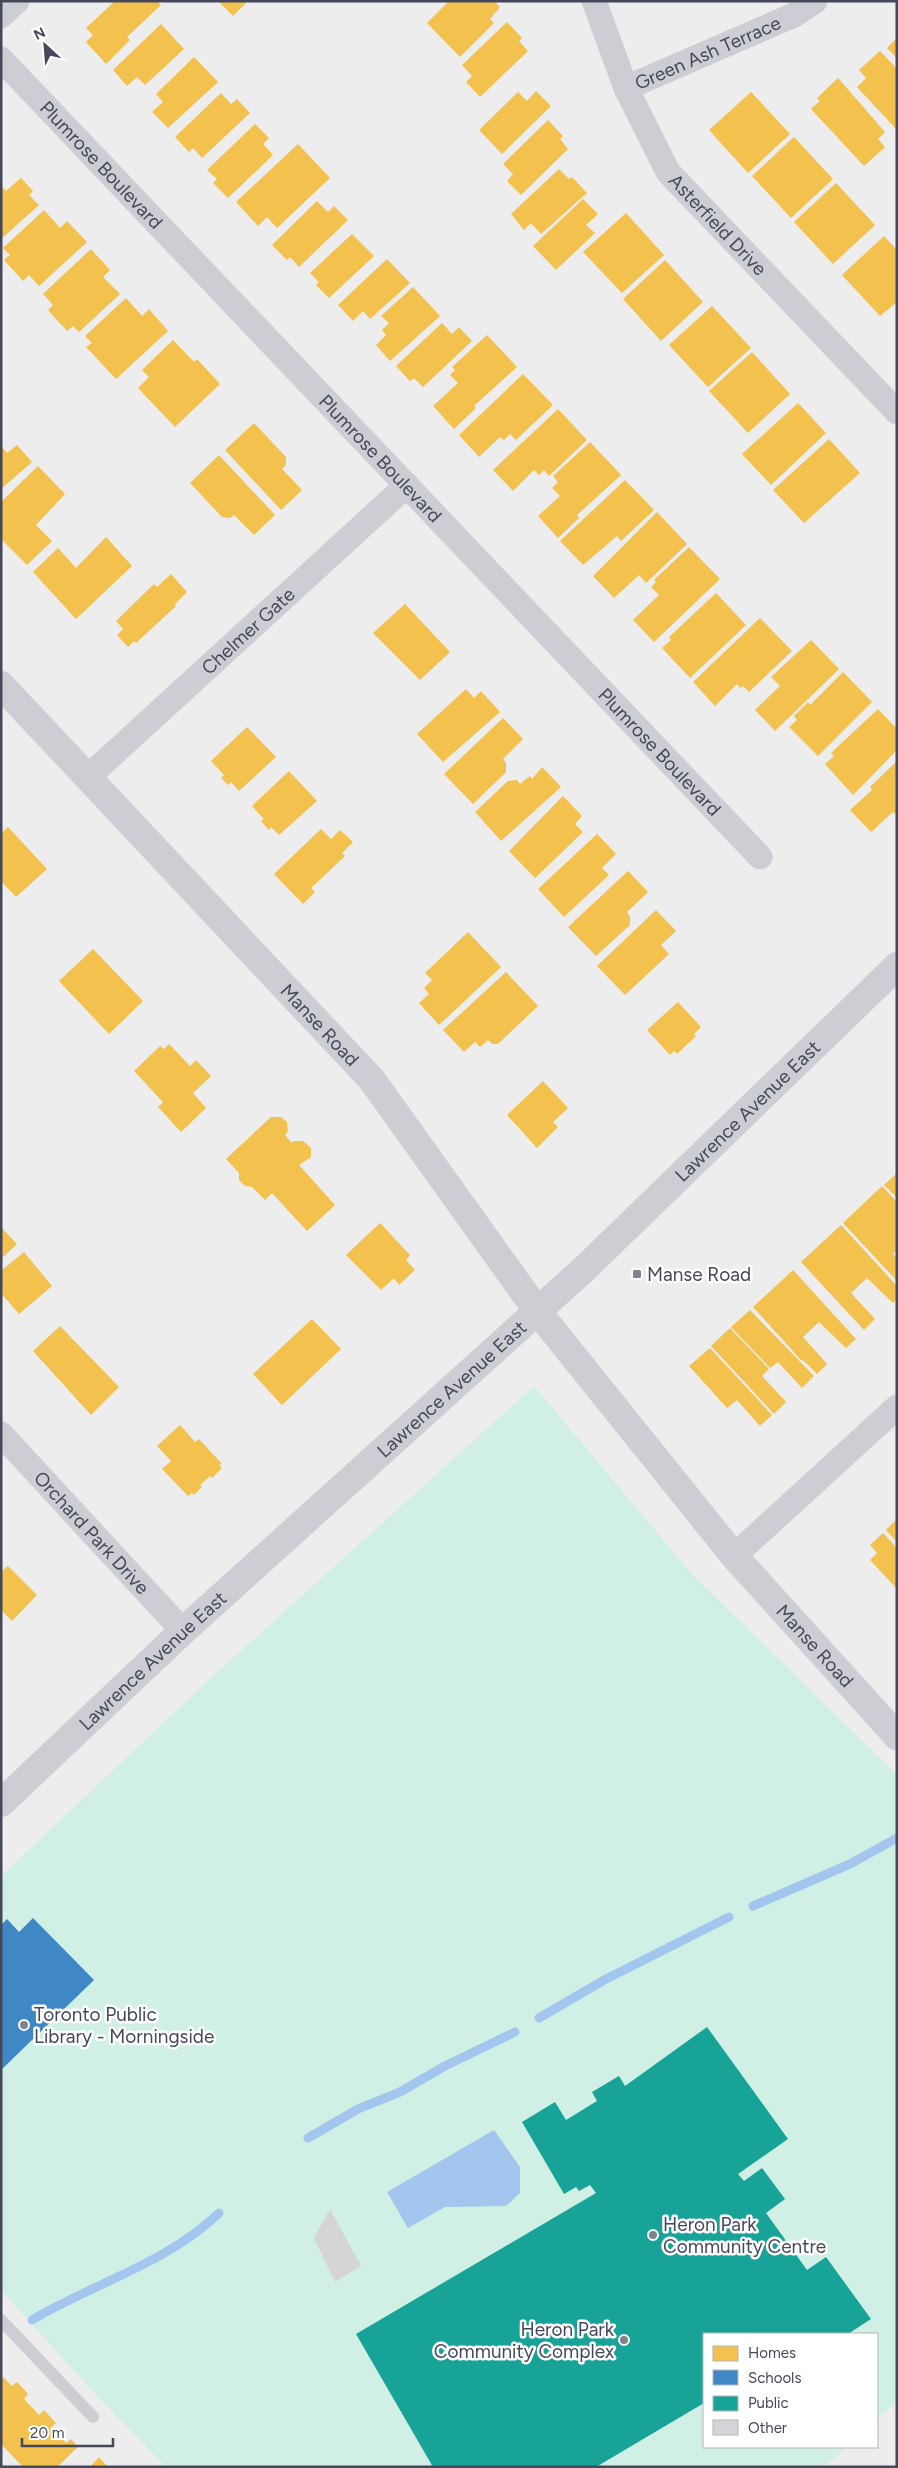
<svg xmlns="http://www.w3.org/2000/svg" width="898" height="2468" viewBox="0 0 898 2468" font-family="Figtree,sans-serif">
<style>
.green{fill:#d0efe5}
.water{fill:#a2c6ee}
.homes{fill:#f2c14e}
.schools{fill:#3f88c5}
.public{fill:#17a398}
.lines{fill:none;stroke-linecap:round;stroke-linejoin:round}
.stream{stroke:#a2c6ee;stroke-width:9}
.building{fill:#d5d5d7}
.service{stroke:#cdced3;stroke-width:12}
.minor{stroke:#cdced3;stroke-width:25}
.tertiary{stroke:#cdced3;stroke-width:28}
.secondary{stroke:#ccced3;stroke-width:28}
.poi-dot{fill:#80828d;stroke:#fff;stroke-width:2}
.labels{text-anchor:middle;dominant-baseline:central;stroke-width:5;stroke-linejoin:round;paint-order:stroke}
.street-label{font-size:19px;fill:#44485a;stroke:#fff}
.poi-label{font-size:19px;fill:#44485a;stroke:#fff;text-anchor:start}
</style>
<rect width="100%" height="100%" fill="#eeeded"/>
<path class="green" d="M534,1386L691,1573L897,1775V2401L877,2419V2334H704V2447H847L824,2467H166L96,2395L1,2290V1876L213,1676Z"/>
<path class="water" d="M494,2130L520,2167V2193L506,2206L445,2207L408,2228L387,2192Z"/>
<g class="homes">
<path d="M115,1H157L161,5L127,37L130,40L106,64L86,42L93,35L86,28Z"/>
<path d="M218,1H248L233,16Z"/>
<path d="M449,1H494L500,7L490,19L494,23L460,57L427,23Z"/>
<path d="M507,22L522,38L519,41L528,51L480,97L466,82L472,76L462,65Z"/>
<path d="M161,24L184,49L145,85L137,77L127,86L113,70Z"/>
<path d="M897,38V58L887,48Z"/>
<path d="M880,51L897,69V130L857,87L866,78L859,70Z"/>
<path d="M194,57L218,82L168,128L152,112L163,102L156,94Z"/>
<path d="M838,78L885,132L878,139L885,147L864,166L811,109L820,101L817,98Z"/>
<path d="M536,91L551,106L502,154L479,130L518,92L527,101Z"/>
<path d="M751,92L790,134L748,173L709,130Z"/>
<path d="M221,93L231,104L237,99L250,113L202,158L193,148L189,152L175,137Z"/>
<path d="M548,120L563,136L560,139L568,149L521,195L507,181L513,174L503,164Z"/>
<path d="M255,124L269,138L263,144L273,155L228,198L213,183L217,179L207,170Z"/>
<path d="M794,137L833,179L791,218L752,176Z"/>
<path d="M298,144L330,178L277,228L267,217L258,226L236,202Z"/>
<path d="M559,169L569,179L572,177L587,193L541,234L531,223L524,230L511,214Z"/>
<path d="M21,178L33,191L29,195L39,205L1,239V186L6,191Z"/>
<path d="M836,183L875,225L833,264L794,222Z"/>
<path d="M583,199L598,214L586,225L595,233L556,270L533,246Z"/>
<path d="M317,201L328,212L334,206L348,220L299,267L290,257L287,260L272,245Z"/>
<path d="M44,210L60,228L67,221L87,242L39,286L29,275L23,281L4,260L10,255L3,248Z"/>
<path d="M626,213L664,255L622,293L583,252Z"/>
<path d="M352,234L374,256L329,298L316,285L319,282L310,273Z"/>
<path d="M884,236L897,250V302L880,316L842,275Z"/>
<path d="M91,249L110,270L103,277L120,294L79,332L73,326L67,331L48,310L53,305L43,294Z"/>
<path d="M387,259L410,283L370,319L363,311L353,321L338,305Z"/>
<path d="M665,260L703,302L661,341L623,299Z"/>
<path d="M413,287L440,316L390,361L376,345L386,335L382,330L389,323L381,316Z"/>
<path d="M126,298L142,316L149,309L168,331L116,379L86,347L92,343L85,336Z"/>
<path d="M712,306L751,348L708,387L669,345Z"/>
<path d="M442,323L452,334L459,327L472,341L423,387L414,378L410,381L396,366Z"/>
<path d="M487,335L517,367L474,406L476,408L454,429L433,406L458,383L450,375L455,370L452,367Z"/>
<path d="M173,340L194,362L197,359L220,384L175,427L138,388L149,377L142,370Z"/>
<path d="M752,352L790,394L748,433L709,391Z"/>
<path d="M523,374L553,405L516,440L510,434L504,440L500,437L479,457L459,435Z"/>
<path d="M798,403L826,433L771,485L742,454Z"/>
<path d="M558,409L587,440L549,476L544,470L539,475L534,470L513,491L493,470Z"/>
<path d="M254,423L286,457V465L282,469L302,490L281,510L225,450Z"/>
<path d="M829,439L860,473L804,523L773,490Z"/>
<path d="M590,442L621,475L577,515L579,518L558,538L538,516L560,496L552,488L558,482L553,476Z"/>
<path d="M17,445L32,462L1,489V446L7,453Z"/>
<path d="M219,455L275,515L254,535L234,515L230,518L222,517L190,483Z"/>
<path d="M38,466L65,494L36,525L52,541L27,565L1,539V502Z"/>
<path d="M625,480L654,510L621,541L617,536L583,565L560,541Z"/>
<path d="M657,512L687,544L646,583L639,575L614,598L593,576Z"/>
<path d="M106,537L132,566L76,619L33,572L58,548L76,568Z"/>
<path d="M689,547L720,579L654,642L633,620L659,595L651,587L656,582L654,580Z"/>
<path d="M171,574L187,592L175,604L176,606L136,643L134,641L128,647L117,635L123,629L116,621L154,584L157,587Z"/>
<path d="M716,593L746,625L690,678L662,648L671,640L669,637Z"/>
<path d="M405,604L450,652L420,680L373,633Z"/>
<path d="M760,618L792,651L749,692L743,686L740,688L737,684L715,706L693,682Z"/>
<path d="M811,640L839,669L775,731L755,710L780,686L771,677Z"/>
<path d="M843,672L872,702L818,756L789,727L797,720L794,716L808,702L810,705Z"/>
<path d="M466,689L474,698L481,691L500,712L443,762L417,734Z"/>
<path d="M878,709L897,729V750L853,795L825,764L834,756L831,753Z"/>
<path d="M503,718L523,739L503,759L506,763V772L473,804L444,774Z"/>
<path d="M247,727L276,757L239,791L231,782L228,785L221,778L224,775L211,761Z"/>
<path d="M897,761V812L895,814L893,812L871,832L850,810L872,790L870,787Z"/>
<path d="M542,767L561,787L501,841L475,812L508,781L517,780L520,784L530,776L532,779Z"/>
<path d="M289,771L317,801L279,835L271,827L269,830L261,821L264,819L252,806Z"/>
<path d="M563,796L582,816L575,824L583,832L535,878L509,851Z"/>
<path d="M8,827L47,869L16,897L1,881V834Z"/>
<path d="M321,829L331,839L340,830L353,842L342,853L345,856L311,888L315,892L303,904L274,874Z"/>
<path d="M597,834L616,854L602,868L609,875L564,917L538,889Z"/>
<path d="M628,871L648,892L627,912L630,917V925L596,956L568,927Z"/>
<path d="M656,910L676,931L661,945L669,954L625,995L597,966Z"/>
<path d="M468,932L501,967L439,1025L419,1003L429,994L424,988L432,980L425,973Z"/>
<path d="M93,949L143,1001L109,1034L59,981Z"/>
<path d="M506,972L538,1006L498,1044H492L488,1040L480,1047L475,1042L464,1052L443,1030Z"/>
<path d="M678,1002L701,1027L694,1034L696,1036L677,1054L674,1051L670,1055L647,1030Z"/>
<path d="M169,1044L190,1066L196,1060L211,1076L193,1093L206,1108L181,1132L158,1107L163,1102L134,1071L160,1046L164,1049Z"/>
<path d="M543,1081L568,1108L553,1122L558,1127L537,1148L507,1115Z"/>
<path d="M271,1117H281L287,1122L288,1131L285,1135L292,1143L293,1141H303L311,1148V1157L299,1165L335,1205L307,1231L272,1193L265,1200L252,1187L245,1186L239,1180V1173L226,1159Z"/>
<path d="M897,1173V1198L884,1185Z"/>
<path d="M882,1186L897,1202V1250L893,1254L897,1258V1281L843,1223Z"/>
<path d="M380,1223L410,1255L406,1260L415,1270L399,1285L394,1278L381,1290L346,1255Z"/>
<path d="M841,1225L897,1286V1299L893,1303L867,1278L851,1293L875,1319L864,1330L801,1262Z"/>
<path d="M1,1227L17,1244L1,1259Z"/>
<path d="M24,1252L52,1286L19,1314L1,1293V1271Z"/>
<path d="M793,1270L856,1339L846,1348L819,1322L803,1337L827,1364L817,1374L803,1360L802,1361L753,1307Z"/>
<path d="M750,1310L814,1376L802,1388L778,1362L770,1368L731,1327Z"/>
<path d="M312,1319L341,1349L282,1405L253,1374Z"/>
<path d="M60,1326L119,1387L91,1415L33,1351Z"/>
<path d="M730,1328L769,1369L762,1376L786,1402L774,1414L711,1346Z"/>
<path d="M710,1348L772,1415L760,1426L737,1400L727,1408L689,1366Z"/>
<path d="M180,1425L195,1442L199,1439L222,1464L219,1465L222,1468L212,1478L210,1476L200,1485L202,1487L194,1495L192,1493L188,1496L162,1469L171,1461L157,1446Z"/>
<path d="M896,1520L897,1521V1542L886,1530Z"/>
<path d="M883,1533L897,1548V1589L870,1560L877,1553L870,1545Z"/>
<path d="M8,1566L37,1595L12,1621L1,1610V1572Z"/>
<path d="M3,2377L12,2386L17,2382L28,2394L24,2399L39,2415L44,2410L56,2423L51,2427L66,2443L71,2439L78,2447L57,2467H23L1,2444V2379Z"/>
<path d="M99,2457L108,2467H90Z"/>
</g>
<path class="schools" d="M33,1918L94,1980L1,2070V1925L7,1919L19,1932Z"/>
<path class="public" d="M707,2027L788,2139L738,2174L744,2181L762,2168L785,2199L766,2213L807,2270L826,2257L871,2319L848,2334H704V2403L596,2467H433L356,2334L596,2193L590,2185L579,2191L576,2187L564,2194L522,2122L555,2102L566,2120L597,2101L592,2092L619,2076L625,2086Z"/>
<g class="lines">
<g class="stream">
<path d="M753,1906L850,1864L897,1838"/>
<path d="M539,2018L606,1979L729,1917"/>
<path d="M308,2138L358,2109L400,2092L445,2066L515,2032"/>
<path d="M32,2320C94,2283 166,2264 219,2213"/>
</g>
</g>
<path class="building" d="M330,2209L361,2266L335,2282L314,2238Z"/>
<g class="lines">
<path class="service" d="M1,2320L93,2417"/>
<g class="minor">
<path id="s1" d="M594,1L626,88L668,172L897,412"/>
<path d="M1,16L17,1"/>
<path id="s2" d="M1,59L760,857"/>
<path id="s3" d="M626,88L794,15L815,1"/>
<path id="s4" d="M87,778L407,485"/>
<path id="s5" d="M1,1434L183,1631"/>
<path d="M734,1556L897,1407"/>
</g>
<path class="tertiary" id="s6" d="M1,685L372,1080L538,1312L734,1556L897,1736"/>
<path class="secondary" id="s7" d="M1,1803L183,1631L583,1270L897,966"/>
</g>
<g class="poi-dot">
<rect x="632" y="1269" width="10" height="10" rx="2.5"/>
<circle cx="24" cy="2025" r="5"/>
<circle cx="653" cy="2235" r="5"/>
<circle cx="624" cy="2340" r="5"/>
</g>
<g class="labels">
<g class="street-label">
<text stroke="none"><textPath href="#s3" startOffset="89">Green Ash Terrace</textPath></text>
<text stroke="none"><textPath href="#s2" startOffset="146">Plumrose Boulevard</textPath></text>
<text stroke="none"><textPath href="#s1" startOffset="259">Asterfield Drive</textPath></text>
<text stroke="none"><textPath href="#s2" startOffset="551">Plumrose Boulevard</textPath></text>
<text stroke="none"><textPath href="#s4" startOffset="218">Chelmer Gate</textPath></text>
<text stroke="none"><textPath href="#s2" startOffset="956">Plumrose Boulevard</textPath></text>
<text stroke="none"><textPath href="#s6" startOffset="466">Manse Road</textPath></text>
<text stroke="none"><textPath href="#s7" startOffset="1018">Lawrence Avenue East</textPath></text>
<text stroke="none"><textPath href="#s7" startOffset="612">Lawrence Avenue East</textPath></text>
<text stroke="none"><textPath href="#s5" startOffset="134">Orchard Park Drive</textPath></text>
<text stroke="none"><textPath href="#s6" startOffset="1261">Manse Road</textPath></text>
<text stroke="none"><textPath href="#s7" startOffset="208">Lawrence Avenue East</textPath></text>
</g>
<g class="poi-label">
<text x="647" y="1274">Manse Road</text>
<text x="34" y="2014">Toronto Public<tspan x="34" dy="22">Library - Morningside</tspan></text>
<text x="663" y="2224">Heron Park<tspan x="663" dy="22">Community Centre</tspan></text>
<text x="614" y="2329" text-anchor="end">Heron Park<tspan x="614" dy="22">Community Complex</tspan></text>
</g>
</g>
<rect width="898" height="2468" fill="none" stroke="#44485a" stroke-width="5"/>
<rect x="703" y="2333" width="175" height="115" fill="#ffffff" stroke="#b4b6bd"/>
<rect x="713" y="2346" width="25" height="15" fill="#f2c14e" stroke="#b4b6bd"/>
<text x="748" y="2358" font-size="15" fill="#44485a">Homes</text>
<rect x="713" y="2370" width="25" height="15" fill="#3f88c5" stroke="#b4b6bd"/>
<text x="748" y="2383" font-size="15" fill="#44485a">Schools</text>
<rect x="713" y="2396" width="25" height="15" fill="#17a398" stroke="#b4b6bd"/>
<text x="748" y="2408" font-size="15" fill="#44485a">Public</text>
<rect x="713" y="2420" width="25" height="15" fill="#d5d5d7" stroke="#b4b6bd"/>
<text x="748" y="2433" font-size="15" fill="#44485a">Other</text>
<g transform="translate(45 45) rotate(334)" stroke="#ffffff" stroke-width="4" paint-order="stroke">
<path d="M0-4L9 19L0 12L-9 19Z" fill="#44485a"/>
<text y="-8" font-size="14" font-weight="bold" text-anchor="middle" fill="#44485a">N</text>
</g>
<path d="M22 2438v8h91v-8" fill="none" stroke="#44485a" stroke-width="2.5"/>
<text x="30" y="2438" font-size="15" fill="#44485a" stroke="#ffffff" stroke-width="4" paint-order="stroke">20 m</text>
</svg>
